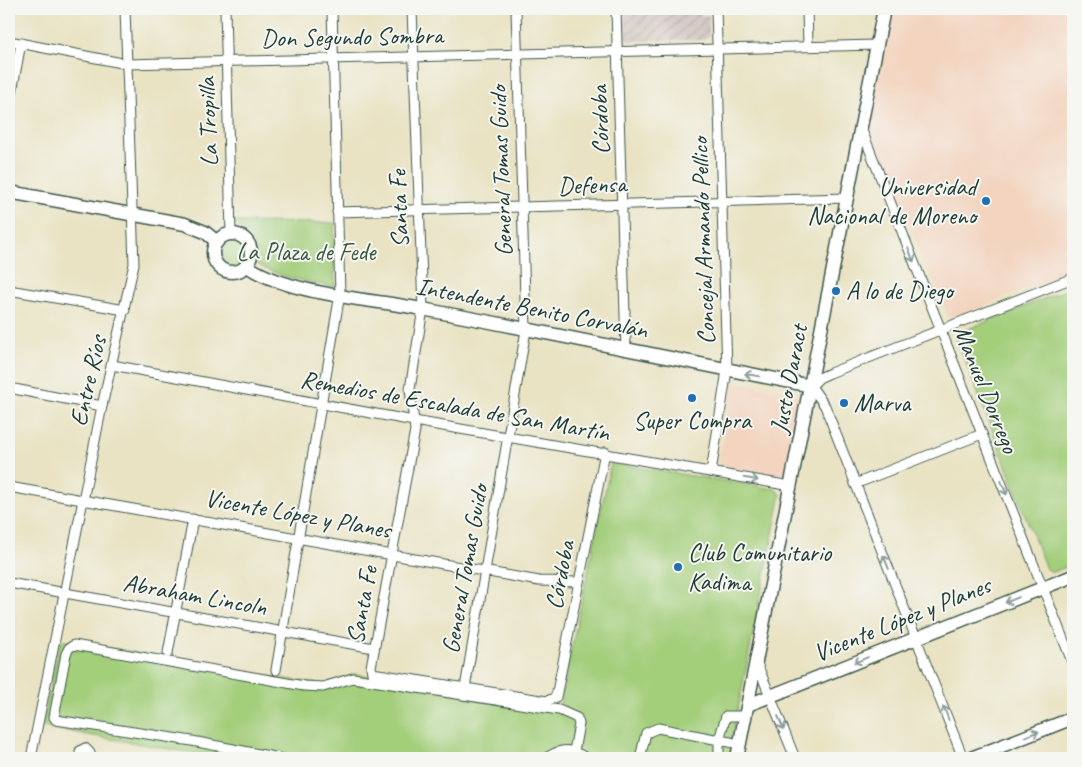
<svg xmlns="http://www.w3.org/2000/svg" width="1082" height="767" viewBox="0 0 1082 767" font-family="Caveat,sans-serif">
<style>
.built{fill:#f3d4bf}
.industrial{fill:url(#industrial-furrows)}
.green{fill:#a3ce7a;stroke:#618657}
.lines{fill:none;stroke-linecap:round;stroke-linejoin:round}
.street-casing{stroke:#3d5649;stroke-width:11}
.secondary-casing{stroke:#3d5649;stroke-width:15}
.street{stroke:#fff;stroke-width:9}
.secondary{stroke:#fff;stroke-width:12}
.oneway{stroke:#8f9e9a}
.poi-dot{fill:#1f6fb2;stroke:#f6f6f2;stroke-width:2}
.labels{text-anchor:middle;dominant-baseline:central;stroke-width:4;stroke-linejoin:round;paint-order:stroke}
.street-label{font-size:25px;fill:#1f3d34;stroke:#f6f6f2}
.poi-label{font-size:25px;fill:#1f3d34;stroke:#f6f6f2;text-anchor:start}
.park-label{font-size:25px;fill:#395a42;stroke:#f6f6f2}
</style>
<defs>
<pattern id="industrial-furrows" width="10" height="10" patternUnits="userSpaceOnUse" patternTransform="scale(1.25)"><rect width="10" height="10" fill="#cfc0bb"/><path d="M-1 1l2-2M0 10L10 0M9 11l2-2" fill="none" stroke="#a79d99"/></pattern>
</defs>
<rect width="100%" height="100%" fill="#f6f6f2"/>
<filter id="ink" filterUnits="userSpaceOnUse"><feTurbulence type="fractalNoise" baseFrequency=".02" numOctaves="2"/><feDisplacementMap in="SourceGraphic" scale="10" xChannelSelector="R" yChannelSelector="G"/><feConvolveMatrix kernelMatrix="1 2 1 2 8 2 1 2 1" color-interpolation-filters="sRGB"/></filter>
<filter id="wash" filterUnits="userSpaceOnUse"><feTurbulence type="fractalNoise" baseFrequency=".0096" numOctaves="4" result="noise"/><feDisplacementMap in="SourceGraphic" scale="20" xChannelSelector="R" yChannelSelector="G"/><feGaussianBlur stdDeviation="1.12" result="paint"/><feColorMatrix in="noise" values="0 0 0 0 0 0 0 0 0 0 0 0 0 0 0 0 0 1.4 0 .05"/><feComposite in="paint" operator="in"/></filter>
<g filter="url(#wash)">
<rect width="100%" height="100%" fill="#e9e3c3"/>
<g class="built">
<path d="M890,9H1073V271L952,318L947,315L868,131L865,116Z"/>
<path d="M733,381L800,395L785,477L722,467L719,462Z"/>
</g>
<path class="industrial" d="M624,9H701V15H709V36L704,40L628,41L625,38Z"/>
<g class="green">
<path d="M234,222L334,223L335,287C307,282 278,277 254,263C253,250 256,239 243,230C238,228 236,227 234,222Z"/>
<circle cx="232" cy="253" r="19"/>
<path d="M1073,287V564L1053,572L1046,569L956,337L958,333Z"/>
<path d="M611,463L775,489L781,494L728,758H222L42,727L60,640L322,685L355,674L559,707Z"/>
</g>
</g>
<g filter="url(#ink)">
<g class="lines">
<g class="street-casing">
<g id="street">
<path d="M225,9L231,234"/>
<path d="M412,9L423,309L410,389L415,430L371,667L372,673L547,701L556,697L605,452"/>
<path d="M616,9L626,350"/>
<path d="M807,9L808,45"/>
<path d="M9,41L127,64L877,45"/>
<path d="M9,108L21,43"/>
<path d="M861,128L1073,664"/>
<path d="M337,212L848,198"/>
<path d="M9,290L125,310"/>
<path d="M112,365L414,421L791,486"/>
<path d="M9,388L102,406"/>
<path d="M711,472L727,370L716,9"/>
<path d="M855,484L982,434"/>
<path d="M9,487L539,581L579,582"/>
<path d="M9,583L374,648"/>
<path d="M168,653L193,519"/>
<path d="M756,661L795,758"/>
<path d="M276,670L340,294L332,9"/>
<path d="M465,688L526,330L516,9"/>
<path d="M31,758L102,406L134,264L125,9"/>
<path d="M81,758L80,751L85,748L90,753L88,758"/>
<path d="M279,758L192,741L56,720L54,717L66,654L69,648L74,645L304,686L323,687L353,678L559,710L577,718L579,724L574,751"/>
<path d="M546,758C562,748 570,748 586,758"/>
<path d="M640,758L646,733L658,728L740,744"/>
<path d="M719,758V740L726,716H746"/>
<path d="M963,758L825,406L811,386L819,378L830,373L1073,278"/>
</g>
</g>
<g class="secondary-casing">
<g id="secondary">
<path d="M9,192L185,224L205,232L217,242"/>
<circle cx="232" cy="253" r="19"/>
<path d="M247,266C290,295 370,299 422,309C552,333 681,361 811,386"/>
<path d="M748,705L1073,576"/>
<path d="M737,758L884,9"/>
<path d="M971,758L1073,718"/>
</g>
</g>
<use href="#street" class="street"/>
<use href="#secondary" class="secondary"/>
</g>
<defs><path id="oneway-shaft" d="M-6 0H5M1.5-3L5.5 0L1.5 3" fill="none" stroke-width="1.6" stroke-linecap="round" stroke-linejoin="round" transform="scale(1.25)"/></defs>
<g class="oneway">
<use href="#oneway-shaft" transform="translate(911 255) rotate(69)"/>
<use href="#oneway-shaft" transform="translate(752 375) rotate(-170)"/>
<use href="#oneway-shaft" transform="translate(751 479) rotate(10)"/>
<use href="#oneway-shaft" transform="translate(1004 488) rotate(68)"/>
<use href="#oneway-shaft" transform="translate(886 562) rotate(-112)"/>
<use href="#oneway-shaft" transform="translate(1012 600) rotate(158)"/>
<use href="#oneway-shaft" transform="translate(861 660) rotate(158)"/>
<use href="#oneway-shaft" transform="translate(946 713) rotate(-111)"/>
<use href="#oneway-shaft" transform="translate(781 723) rotate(68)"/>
<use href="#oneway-shaft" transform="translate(1032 734) rotate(-21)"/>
</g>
</g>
<g class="poi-dot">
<circle cx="986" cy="201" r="5"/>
<circle cx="836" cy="291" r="5"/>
<circle cx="692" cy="398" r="5"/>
<circle cx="844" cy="403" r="5"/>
<circle cx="678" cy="567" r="5"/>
</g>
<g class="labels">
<g class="street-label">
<text transform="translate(352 37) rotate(-1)">Don Segundo Sombra</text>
<text transform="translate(600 120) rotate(-92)">Córdoba</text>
<text transform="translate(208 122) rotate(-92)">La Tropilla</text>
<text transform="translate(501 171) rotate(-92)">General Tomas Guido</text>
<text transform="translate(592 185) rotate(-2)">Defensa</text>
<text transform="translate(399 209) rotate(-92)">Santa Fe</text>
<text transform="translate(703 241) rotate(-92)">Concejal Armando Pellico</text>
<text transform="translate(532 308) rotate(11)">Intendente Benito Corvalán</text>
<text transform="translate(789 379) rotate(-79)">Justo Daract</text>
<text transform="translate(88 381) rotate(-77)">Entre Ríos</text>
<text transform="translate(986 389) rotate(68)">Manuel Dorrego</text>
<text transform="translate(455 406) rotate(10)">Remedios de Escalada de San Martín</text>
<text transform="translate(298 514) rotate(10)">Vicente López y Planes</text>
<text transform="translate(465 569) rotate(-80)">General Tomas Guido</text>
<text transform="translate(560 575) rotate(-79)">Córdoba</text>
<text transform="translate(195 595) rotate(10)">Abraham Lincoln</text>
<text transform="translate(362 605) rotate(-79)">Santa Fe</text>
<text transform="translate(902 619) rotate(-22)">Vicente López y Planes</text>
</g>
<g class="poi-label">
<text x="976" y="187" text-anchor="end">Universidad<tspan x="976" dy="29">Nacional de Moreno</tspan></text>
<text x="846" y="291">A lo de Diego</text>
<text x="854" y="403">Marva</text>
<text x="692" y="421" text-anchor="middle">Super Compra</text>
<text x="688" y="553">Club Comunitario<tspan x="688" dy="29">Kadima</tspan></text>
</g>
<g class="park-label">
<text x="306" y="252">La Plaza de Fede</text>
</g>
</g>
<rect width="1082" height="767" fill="none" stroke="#f6f6f2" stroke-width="30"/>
</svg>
